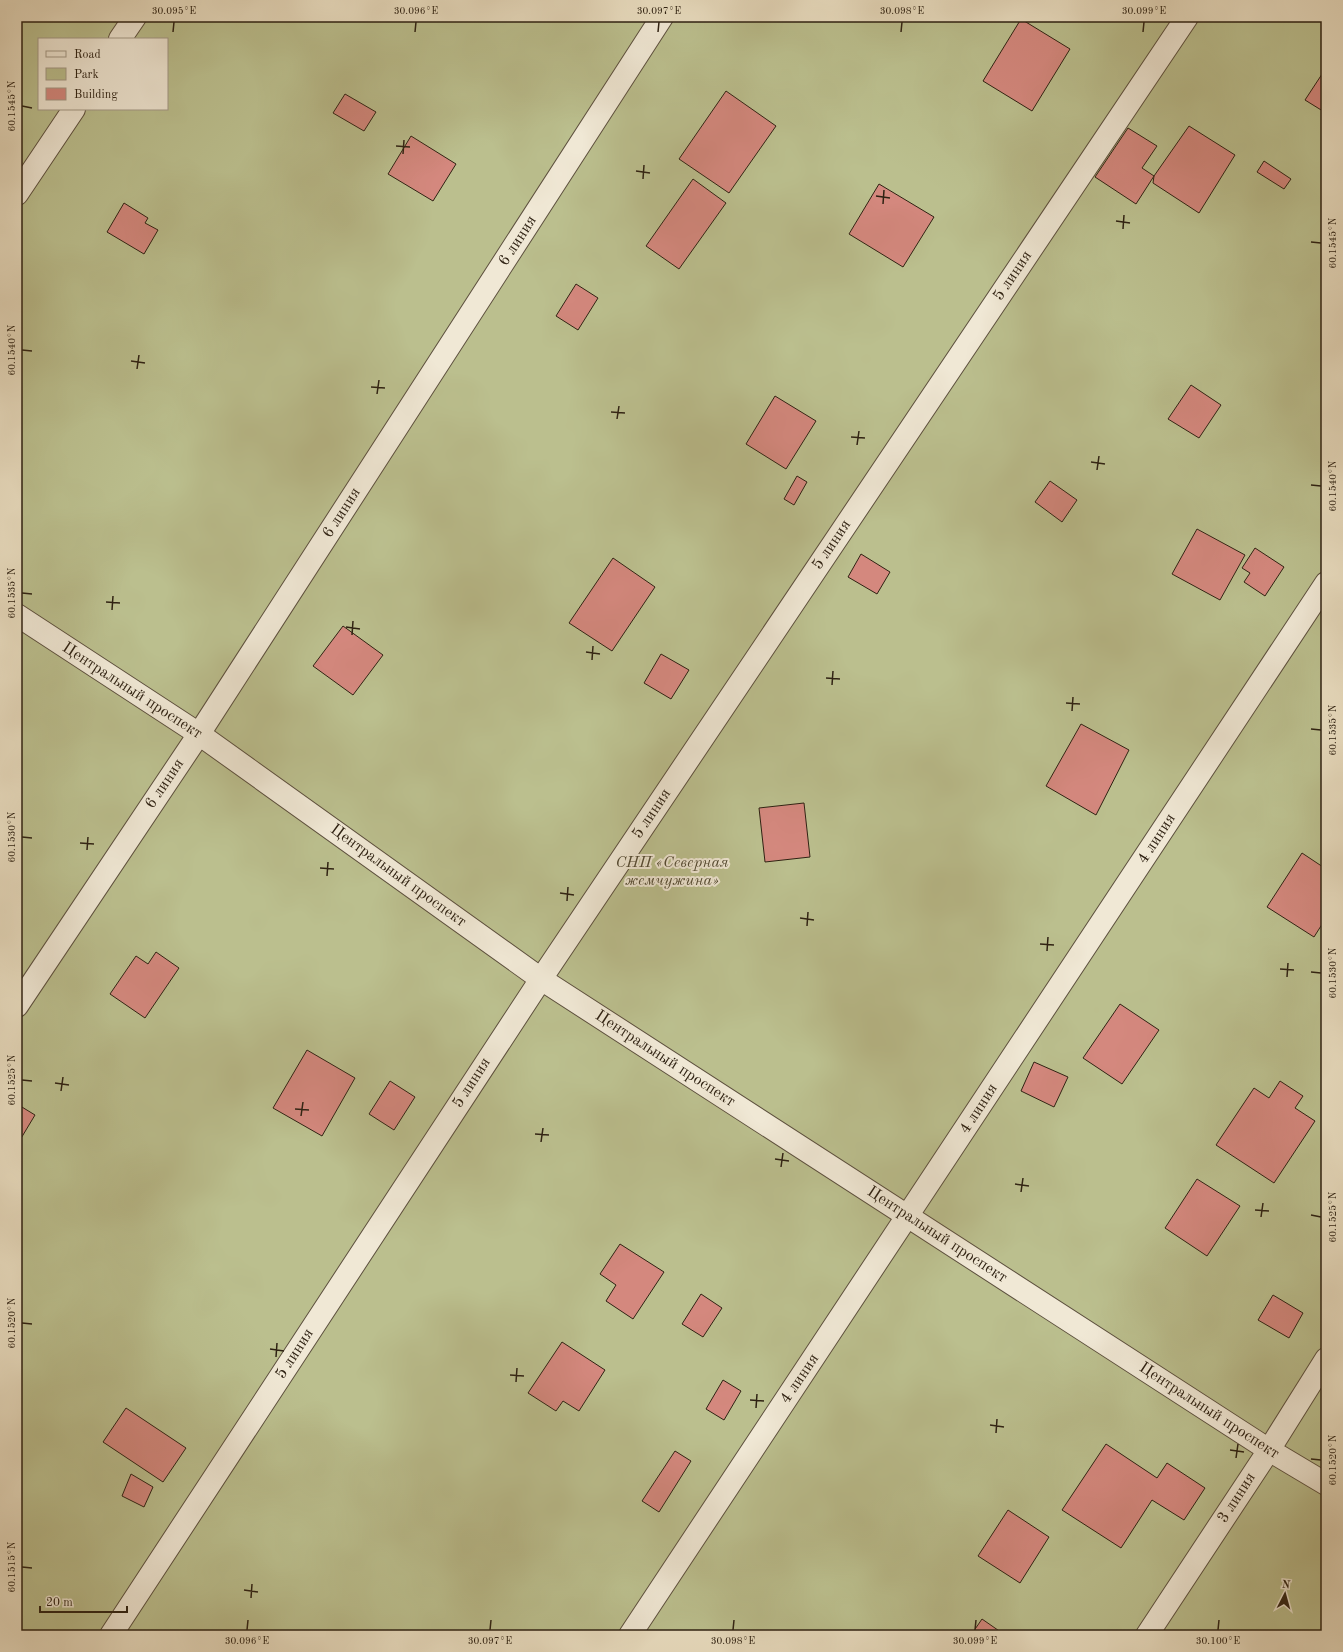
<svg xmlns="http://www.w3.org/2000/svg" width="1343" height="1652" viewBox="0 0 1343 1652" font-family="'Old Standard TT',serif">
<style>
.green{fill:#bbbf8e;stroke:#757050;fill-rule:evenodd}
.building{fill:#d4887e;stroke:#2f2213}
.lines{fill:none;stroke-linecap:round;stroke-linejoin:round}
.minor-casing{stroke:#5d503e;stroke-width:24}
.minor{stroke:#f0e8d5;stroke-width:22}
.ticks{fill:none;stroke:#2f2213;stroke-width:1.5}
.labels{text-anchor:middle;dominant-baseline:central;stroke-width:4;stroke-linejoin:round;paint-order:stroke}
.street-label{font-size:16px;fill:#2f2213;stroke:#f0e8d5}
.park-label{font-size:16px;font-style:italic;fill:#524932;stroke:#f0e8d5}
.neatline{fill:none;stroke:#2f2213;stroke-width:1.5}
.ticks-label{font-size:10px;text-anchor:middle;fill:#2f2213}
</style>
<rect width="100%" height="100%" fill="#e8dcbf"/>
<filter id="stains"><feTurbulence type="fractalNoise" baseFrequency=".005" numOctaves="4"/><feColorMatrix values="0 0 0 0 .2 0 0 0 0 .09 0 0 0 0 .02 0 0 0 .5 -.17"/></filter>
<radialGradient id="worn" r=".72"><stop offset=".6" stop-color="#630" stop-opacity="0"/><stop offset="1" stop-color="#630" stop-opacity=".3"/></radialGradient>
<path class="green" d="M17,17H1326V1635H17ZM39,39H167V109H39Z"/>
<g class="building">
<path d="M1021,19L1070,49L1032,111L983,81Z"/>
<path d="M1326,68V113L1305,100Z"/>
<path d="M726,91L776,126L729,193L679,159Z"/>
<path d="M345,94L376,112L364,131L333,113Z"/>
<path d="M1189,126L1235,155L1199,213L1153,183L1154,176Z"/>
<path d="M1128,128L1157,146L1142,168L1154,176L1136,204L1095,177Z"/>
<path d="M411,136L456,164L433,201L388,174Z"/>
<path d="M1264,161L1291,179L1284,189L1257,172Z"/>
<path d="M693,179L726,203L679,269L646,246Z"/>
<path d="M879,184L934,217L903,267L849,234Z"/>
<path d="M124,203L148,218L145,223L158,230L144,254L107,232Z"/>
<path d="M576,284L598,298L578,330L556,316Z"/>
<path d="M1191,385L1221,405L1199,438L1168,419Z"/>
<path d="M775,396L816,421L786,469L746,444Z"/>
<path d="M797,476L807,482L794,505L784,499Z"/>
<path d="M1050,481L1077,500L1062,522L1035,502Z"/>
<path d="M1197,529L1245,555L1220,600L1172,574Z"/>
<path d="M1255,548L1284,567L1265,596L1244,582L1250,573L1242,568Z"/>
<path d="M861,554L890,572L877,594L848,577Z"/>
<path d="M613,558L655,587L612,651L569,623Z"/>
<path d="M343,626L383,655L353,695L313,666Z"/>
<path d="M661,654L689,670L671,699L644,683Z"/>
<path d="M1081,724L1129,750L1096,815L1046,786Z"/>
<path d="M804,803L810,857L765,862L759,808Z"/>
<path d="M1302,853L1326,869V918L1314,937L1267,907Z"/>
<path d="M156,952L179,968L145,1018L110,994L136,956L148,964Z"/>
<path d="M1120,1004L1159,1030L1122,1084L1083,1058Z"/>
<path d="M307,1050L355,1078L322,1136L273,1108Z"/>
<path d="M1034,1062L1068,1077L1054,1107L1021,1091Z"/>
<path d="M390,1081L415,1097L394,1130L369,1114Z"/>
<path d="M1280,1081L1303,1096L1295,1108L1315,1121L1274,1183L1216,1145L1254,1088L1269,1098Z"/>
<path d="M17,1104L35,1115L17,1145Z"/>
<path d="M1197,1179L1240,1206L1207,1256L1165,1228Z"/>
<path d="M620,1244L664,1272L633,1319L606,1301L616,1285L600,1274Z"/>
<path d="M701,1294L722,1308L703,1337L682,1324Z"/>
<path d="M1273,1295L1303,1313L1289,1338L1258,1320Z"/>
<path d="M562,1342L605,1370L579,1411L563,1401L556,1411L528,1393Z"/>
<path d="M723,1380L741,1391L724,1420L706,1409Z"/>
<path d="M126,1408L186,1448L163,1482L103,1442Z"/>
<path d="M1106,1444L1157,1478L1167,1463L1205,1488L1184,1520L1152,1500L1121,1548L1062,1510Z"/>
<path d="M675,1451L691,1461L659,1512L642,1501Z"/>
<path d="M131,1474L153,1487L144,1507L122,1496Z"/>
<path d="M1008,1510L1049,1537L1020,1583L978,1556Z"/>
<path d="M982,1619L1005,1635H971Z"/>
</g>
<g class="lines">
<g class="minor-casing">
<g id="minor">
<path d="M120,39L135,17"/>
<path d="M17,194L74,109"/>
<path d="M17,615L199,734L541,979L1269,1450L1326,1484"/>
<path d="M17,1006L199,734L662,17"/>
<path d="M111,1635L541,979L1187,17"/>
<path d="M630,1635L1326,583"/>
<path d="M1147,1635L1269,1450L1326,1359"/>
</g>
</g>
<use href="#minor" class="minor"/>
</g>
<path class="ticks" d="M173,32L174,22M415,32L416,22M658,32L659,22M901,32L902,22M1143,32L1144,22M22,106L32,108M396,146L410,147M403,154L404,140M636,171L650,173M643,179L644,165M876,196L890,198M883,204L884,190M1116,221L1130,223M1123,229L1124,215M1311,242L1321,243M22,350L32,351M131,361L145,363M137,369L139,355M371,387L385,388M377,394L379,380M611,412L625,413M617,419L619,406M851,437L865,438M857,445L859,431M1091,462L1105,464M1097,470L1099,456M1311,485L1321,486M22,593L32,594M106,602L120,603M112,610L113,596M346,627L360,629M352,635L353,621M586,652L600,654M592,660L593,646M826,678L840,679M832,685L833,671M1066,703L1080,704M1072,711L1073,697M1311,729L1321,730M22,837L32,838M80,843L94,844M87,850L88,837M320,868L334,869M327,876L328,862M560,893L574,895M567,901L568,887M800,918L814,920M807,926L808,912M1040,944L1054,945M1047,951L1048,937M1280,969L1294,970M1311,972L1321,973M1287,977L1288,963M22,1080L32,1081M55,1083L69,1085M61,1091L63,1077M295,1109L309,1110M301,1116L303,1102M535,1134L549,1135M541,1142L543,1128M775,1159L789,1161M781,1167L783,1153M1015,1184L1029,1186M1021,1192L1023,1178M1255,1210L1269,1211M1311,1215L1321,1217M1261,1217L1263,1203M22,1323L32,1324M270,1349L284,1351M276,1357L277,1343M510,1375L524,1376M516,1382L517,1368M750,1400L764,1401M756,1408L757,1394M990,1425L1004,1427M996,1433L997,1419M1230,1450L1244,1452M1236,1458L1238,1444M1311,1459L1321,1460M22,1567L32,1568M244,1590L258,1592M251,1598L252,1584M247,1630L248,1620M490,1630L491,1620M733,1630L734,1620M975,1630L976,1620M1218,1630L1219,1620"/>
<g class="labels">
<g class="street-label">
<text transform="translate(518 241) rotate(-57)">6 линия</text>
<text transform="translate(1013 276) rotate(-56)">5 линия</text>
<text transform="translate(342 513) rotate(-57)">6 линия</text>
<text transform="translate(832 545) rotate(-56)">5 линия</text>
<text transform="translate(132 691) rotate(33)">Центральный проспект</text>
<text transform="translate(165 784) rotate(-56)">6 линия</text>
<text transform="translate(652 814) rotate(-56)">5 линия</text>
<text transform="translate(1157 839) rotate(-57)">4 линия</text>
<text transform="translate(398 876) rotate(36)">Центральный проспект</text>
<text transform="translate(665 1059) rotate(33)">Центральный проспект</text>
<text transform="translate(472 1083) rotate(-57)">5 линия</text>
<text transform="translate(979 1109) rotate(-57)">4 линия</text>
<text transform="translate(937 1235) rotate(33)">Центральный проспект</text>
<text transform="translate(295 1354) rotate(-57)">5 линия</text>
<text transform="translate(800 1379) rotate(-56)">4 линия</text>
<text transform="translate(1209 1411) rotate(33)">Центральный проспект</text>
<text transform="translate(1237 1498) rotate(-57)">3 линия</text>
</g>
<g class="park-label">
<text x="672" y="863">СНП «Северная<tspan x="672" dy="18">жемчужина»</tspan></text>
</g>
</g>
<rect width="1343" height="1652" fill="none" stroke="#e8dcbf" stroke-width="44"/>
<rect x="38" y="38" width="130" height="72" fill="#f0e8d5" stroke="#a39987"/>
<rect x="46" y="51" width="20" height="6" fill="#f0e8d5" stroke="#a39987"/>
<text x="74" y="58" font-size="12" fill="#2f2213">Road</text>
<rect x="46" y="68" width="20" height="12" fill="#bbbf8e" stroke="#a39987"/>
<text x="74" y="78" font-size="12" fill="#2f2213">Park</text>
<rect x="46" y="88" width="20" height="12" fill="#d4887e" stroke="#a39987"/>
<text x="74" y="98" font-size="12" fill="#2f2213">Building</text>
<g transform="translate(1285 1594) rotate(6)" stroke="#f0e8d5" stroke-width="3" paint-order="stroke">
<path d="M0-3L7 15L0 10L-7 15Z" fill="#2f2213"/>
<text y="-6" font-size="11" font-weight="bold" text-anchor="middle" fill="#2f2213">N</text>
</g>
<path d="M40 1606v6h87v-6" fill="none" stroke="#2f2213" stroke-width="2"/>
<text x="46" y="1606" font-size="12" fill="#2f2213" stroke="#f0e8d5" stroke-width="3" paint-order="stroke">20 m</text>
<rect x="22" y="22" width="1299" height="1608" class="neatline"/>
<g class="ticks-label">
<text x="174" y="14">30.095°E</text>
<text x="416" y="14">30.096°E</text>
<text x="659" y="14">30.097°E</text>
<text x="902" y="14">30.098°E</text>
<text x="1144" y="14">30.099°E</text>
<text transform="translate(11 106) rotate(-90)" y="4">60.1545°N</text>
<text transform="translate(1332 243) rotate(-90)" y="4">60.1545°N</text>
<text transform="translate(11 350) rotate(-90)" y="4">60.1540°N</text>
<text transform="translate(1332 486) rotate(-90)" y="4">60.1540°N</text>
<text transform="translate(11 593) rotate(-90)" y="4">60.1535°N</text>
<text transform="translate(1332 730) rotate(-90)" y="4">60.1535°N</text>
<text transform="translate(11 837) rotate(-90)" y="4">60.1530°N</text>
<text transform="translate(1332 973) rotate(-90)" y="4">60.1530°N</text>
<text transform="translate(11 1080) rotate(-90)" y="4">60.1525°N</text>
<text transform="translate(1332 1217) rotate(-90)" y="4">60.1525°N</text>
<text transform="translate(11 1323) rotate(-90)" y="4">60.1520°N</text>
<text transform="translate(1332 1460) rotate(-90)" y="4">60.1520°N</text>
<text transform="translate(11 1567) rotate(-90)" y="4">60.1515°N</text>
<text x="247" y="1644">30.096°E</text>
<text x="490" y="1644">30.097°E</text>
<text x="733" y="1644">30.098°E</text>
<text x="975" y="1644">30.099°E</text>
<text x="1218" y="1644">30.100°E</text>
</g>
<rect width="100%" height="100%" filter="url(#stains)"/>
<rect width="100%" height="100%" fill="url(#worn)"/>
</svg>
